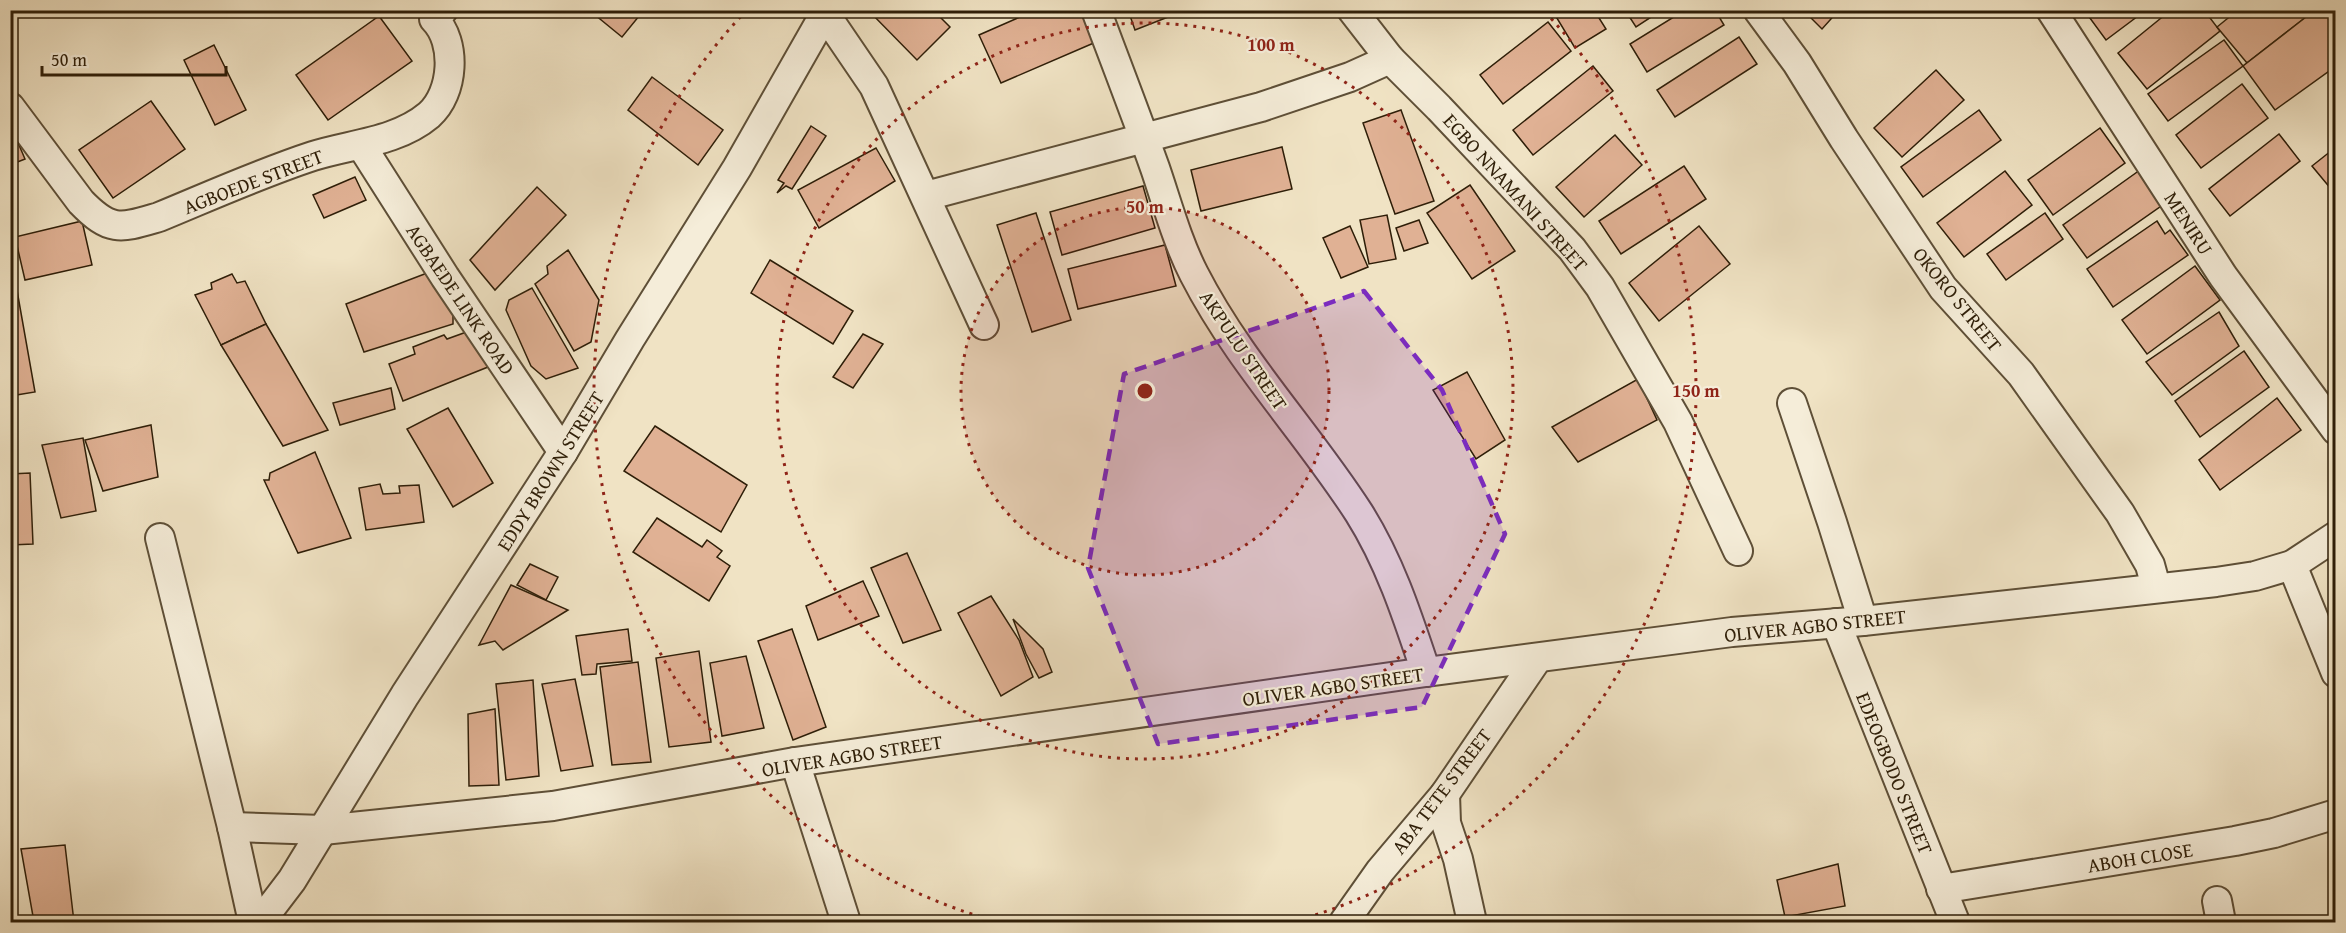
<svg xmlns="http://www.w3.org/2000/svg" width="2346" height="933" viewBox="0 0 2346 933" font-family="'Gentium Book Plus',serif">
<style>
.building{fill:#e0b194;stroke:#2e1e08;stroke-width:1.5}
.lines{fill:none;stroke-linecap:round;stroke-linejoin:round}
.minor-casing{stroke:#5e4f37;stroke-width:32}
.minor{stroke:#f5edd9;stroke-width:28}
.marked{fill:#7b2cbf;fill-opacity:0.2;stroke:#7b2cbf;stroke-width:4.5;stroke-dasharray:12 8;stroke-linejoin:round}
.ring{fill:none;stroke:#8f2418;stroke-width:3;stroke-dasharray:3 6}
.labels{text-anchor:middle;dominant-baseline:central;stroke-width:4.5;stroke-linejoin:round;paint-order:stroke}
.street-label{font-size:20px;fill:#2e1e08;stroke:#f5edd9}
.centre{fill:#8f2418;stroke:#f5edd9;stroke-width:3}
.ring-label{font-size:18px;text-anchor:middle;font-weight:bold;fill:#8f2418;stroke:#f5edd9;stroke-width:4.5;stroke-linejoin:round;paint-order:stroke}
</style>
<rect width="100%" height="100%" fill="#f0e3c4"/>
<filter id="stains"><feTurbulence type="fractalNoise" baseFrequency=".00333" numOctaves="4"/><feColorMatrix values="0 0 0 0 .2 0 0 0 0 .09 0 0 0 0 .02 0 0 0 .5 -.17"/></filter>
<radialGradient id="worn" r=".72"><stop offset=".6" stop-color="#630" stop-opacity="0"/><stop offset="1" stop-color="#630" stop-opacity=".3"/></radialGradient>
<g class="building">
<path d="M589,10H644L622,37Z"/>
<path d="M868,10H933L950,27L917,60Z"/>
<path d="M1036,10H1082L1096,42L1001,83L979,35Z"/>
<path d="M1128,10H1165L1168,17L1135,30Z"/>
<path d="M1552,10H1594L1606,29L1575,48Z"/>
<path d="M1625,10H1662L1636,27Z"/>
<path d="M1685,10H1715L1724,25L1647,72L1630,44Z"/>
<path d="M1808,10H1839L1822,29L1806,13Z"/>
<path d="M2084,10H2146L2106,40Z"/>
<path d="M2171,10H2204L2220,31L2147,89L2118,53Z"/>
<path d="M2238,10H2315L2247,63L2217,27Z"/>
<path d="M2315,10H2326L2336,23V66L2275,110L2243,66Z"/>
<path d="M379,16L412,61L328,120L296,75Z"/>
<path d="M1548,22L1571,51L1503,104L1480,75Z"/>
<path d="M1739,37L1757,64L1675,117L1657,90Z"/>
<path d="M2224,40L2243,66L2168,121L2148,94Z"/>
<path d="M214,45L246,110L215,125L184,60Z"/>
<path d="M1593,66L1613,91L1533,155L1513,130Z"/>
<path d="M1936,70L1964,100L1902,157L1874,128Z"/>
<path d="M652,77L723,130L698,165L628,110Z"/>
<path d="M2242,84L2268,118L2201,168L2176,135Z"/>
<path d="M151,101L185,149L113,198L79,150Z"/>
<path d="M1401,110L1434,201L1395,214L1363,123Z"/>
<path d="M1979,110L2001,140L1923,197L1901,167Z"/>
<path d="M10,124L25,159L10,165Z"/>
<path d="M811,126L826,136L792,189L786,186L777,193L784,183L778,180Z"/>
<path d="M2100,128L2125,163L2053,215L2028,180Z"/>
<path d="M2279,134L2300,161L2230,216L2209,189Z"/>
<path d="M1615,135L1642,165L1584,217L1556,187Z"/>
<path d="M1282,147L1292,189L1201,211L1191,170Z"/>
<path d="M2336,147V195L2312,166Z"/>
<path d="M876,148L895,181L819,228L798,190Z"/>
<path d="M1684,166L1706,199L1621,254L1599,221Z"/>
<path d="M2140,170L2164,204L2087,258L2063,225Z"/>
<path d="M2005,171L2032,205L1964,257L1937,223Z"/>
<path d="M355,177L366,200L324,218L313,195Z"/>
<path d="M1470,185L1515,251L1472,279L1427,213Z"/>
<path d="M1143,186L1155,228L1062,255L1050,212Z"/>
<path d="M537,187L566,215L495,290L470,260Z"/>
<path d="M1036,213L1071,320L1032,332L997,225Z"/>
<path d="M2045,213L2063,239L2006,280L1987,254Z"/>
<path d="M1387,215L1396,259L1369,264L1360,220Z"/>
<path d="M1419,220L1428,243L1404,251L1396,228Z"/>
<path d="M82,221L92,265L25,280L15,237Z"/>
<path d="M2157,221L2165,234L2170,230L2188,255L2113,307L2087,269Z"/>
<path d="M1350,226L1368,267L1341,278L1323,238Z"/>
<path d="M1699,226L1730,264L1659,321L1629,283Z"/>
<path d="M1165,245L1176,286L1078,309L1068,269Z"/>
<path d="M568,250L599,300L591,342L574,351L535,284L548,274L547,266Z"/>
<path d="M770,260L853,311L833,344L751,293Z"/>
<path d="M2195,266L2220,300L2147,354L2122,320Z"/>
<path d="M435,270L453,310V324L364,352L346,304Z"/>
<path d="M232,274L237,283L245,281L266,324L221,345L195,295L212,289L211,283Z"/>
<path d="M15,279L35,392L10,396V280Z"/>
<path d="M532,288L578,368L546,379L531,366L506,310L509,300Z"/>
<path d="M2219,312L2239,346L2172,395L2146,362Z"/>
<path d="M266,324L328,430L283,446L221,345Z"/>
<path d="M472,330L488,367L403,401L389,364L415,354L413,347L444,335L447,339Z"/>
<path d="M863,334L883,344L853,388L833,377Z"/>
<path d="M2244,351L2269,387L2200,437L2175,401Z"/>
<path d="M1467,372L1505,440L1476,459L1433,390Z"/>
<path d="M1638,379L1657,420L1578,462L1552,427Z"/>
<path d="M391,388L395,409L340,425L333,403Z"/>
<path d="M2277,398L2301,430L2220,490L2199,460Z"/>
<path d="M448,408L493,483L453,507L407,429Z"/>
<path d="M151,425L158,477L103,491L85,440Z"/>
<path d="M655,426L747,485L721,532L624,471Z"/>
<path d="M83,438L96,511L61,518L42,445Z"/>
<path d="M315,452L351,538L298,553L264,480H269L270,473Z"/>
<path d="M30,473L33,544L10,545V474Z"/>
<path d="M380,484L383,494L400,493L399,486L419,485L424,522L366,530L359,488Z"/>
<path d="M657,518L702,547L707,540L722,551L717,557L730,566L709,601L633,552Z"/>
<path d="M907,553L941,630L903,643L871,568Z"/>
<path d="M530,564L558,577L546,600L517,585Z"/>
<path d="M863,581L879,616L818,640L806,606Z"/>
<path d="M511,585L568,610L503,650L495,641L479,645Z"/>
<path d="M991,596L1019,640L1033,677L1001,696L958,613Z"/>
<path d="M1013,619L1043,649L1052,672L1039,678L1026,654Z"/>
<path d="M628,629L632,661L597,664L596,674L582,675L576,636Z"/>
<path d="M792,629L826,727L793,740L758,641Z"/>
<path d="M699,651L711,742L669,747L656,658Z"/>
<path d="M746,656L764,728L722,736L710,663Z"/>
<path d="M638,662L651,762L612,765L600,667Z"/>
<path d="M575,679L593,766L561,771L542,684Z"/>
<path d="M533,680L539,776L506,780L496,684Z"/>
<path d="M495,709L499,785L469,786L468,714Z"/>
<path d="M65,845L74,922H34L21,849Z"/>
<path d="M1838,864L1845,906L1785,917L1777,880Z"/>
</g>
<g class="lines">
<g class="minor-casing">
<g id="minor">
<path d="M1096,10C1116,63 1136,115 1155,168C1167,203 1177,241 1194,274C1239,362 1307,432 1359,513C1390,562 1408,618 1426,672"/>
<path d="M1352,10L1390,59L1439,108L1572,249L1600,287L1678,422L1738,551"/>
<path d="M1758,10L1797,63L1844,139L1943,288L2021,374L2120,513L2150,565L2156,587"/>
<path d="M2051,10L2223,276L2336,430"/>
<path d="M825,14L874,86L984,325"/>
<path d="M10,107L81,202C111,233 121,228 159,217C210,196 261,173 313,156C351,144 397,142 429,115C454,93 457,42 434,19L443,10"/>
<path d="M361,145L445,277L563,452"/>
<path d="M926,196L1261,107L1350,77L1390,59"/>
<path d="M1792,403L1832,522L1863,621"/>
<path d="M160,538L232,827L253,922"/>
<path d="M2292,565L2336,673"/>
<path d="M1836,623L1955,922"/>
<path d="M795,762L846,922"/>
<path d="M1445,794L1446,823L1458,859L1472,922"/>
<path d="M232,827L323,830L553,806L795,762L1426,672L1732,632L1863,621L2216,582L2255,576L2292,565L2336,536"/>
<path d="M1941,889L2235,841L2274,833L2336,814"/>
<path d="M2217,901L2221,922"/>
<path d="M260,922L292,880L405,695L563,452L630,339L737,168L827,10"/>
<path d="M1344,922L1380,871L1445,794L1537,659"/>
</g>
</g>
<use href="#minor" class="minor"/>
</g>
<path class="marked" d="M1364,291L1442,390L1505,534L1422,707L1158,744L1088,568L1124,374Z"/>
<circle cx="1145" cy="391" r="184" fill="#8f2418" fill-opacity=".12"/>
<g class="ring">
<circle cx="1145" cy="391" r="184"/>
<circle cx="1145" cy="391" r="368"/>
<path d="M998 922A551 551 0 0 1 745 12M1545 12A551 551 0 0 1 1292 922"/>
</g>
<g class="labels">
<g class="street-label">
<text transform="translate(253 181) rotate(-21)">AGBOEDE STREET</text>
<text transform="translate(1516 192) rotate(48)">EGBO NNAMANI STREET</text>
<text transform="translate(2189 223) rotate(57)">MENIRU</text>
<text transform="translate(461 299) rotate(56)">AGBAEDE LINK ROAD</text>
<text transform="translate(1958 299) rotate(51)">OKORO STREET</text>
<text transform="translate(1244 350) rotate(56)">AKPULU STREET</text>
<text transform="translate(550 471) rotate(-58)">EDDY BROWN STREET</text>
<text transform="translate(1815 625) rotate(-6)">OLIVER AGBO STREET</text>
<text transform="translate(1333 686) rotate(-8)">OLIVER AGBO STREET</text>
<text transform="translate(852 755) rotate(-9)">OLIVER AGBO STREET</text>
<text transform="translate(1895 773) rotate(68)">EDEOGBODO STREET</text>
<text transform="translate(1441 791) rotate(-53)">ABA TETE STREET</text>
<text transform="translate(2140 857) rotate(-9)">ABOH CLOSE</text>
</g>
</g>
<circle cx="1145" cy="391" r="9" class="centre"/>
<g class="ring-label">
<text x="1271" y="51">100 m</text>
<text x="1145" y="213">50 m</text>
<text x="1696" y="397">150 m</text>
</g>
<rect width="2346" height="933" fill="none" stroke="#f0e3c4" stroke-width="36"/>
<rect x="12" y="12" width="2322" height="909" fill="none" stroke="#2e1e08" stroke-width="3"/>
<rect x="18" y="18" width="2310" height="897" fill="none" stroke="#2e1e08" stroke-width="1.5"/>
<path d="M42 66v9h184v-9" fill="none" stroke="#2e1e08" stroke-width="3"/>
<text x="51" y="66" font-size="18" fill="#2e1e08" stroke="#f5edd9" stroke-width="4.5" paint-order="stroke">50 m</text>
<rect width="100%" height="100%" filter="url(#stains)"/>
<rect width="100%" height="100%" fill="url(#worn)"/>
</svg>
